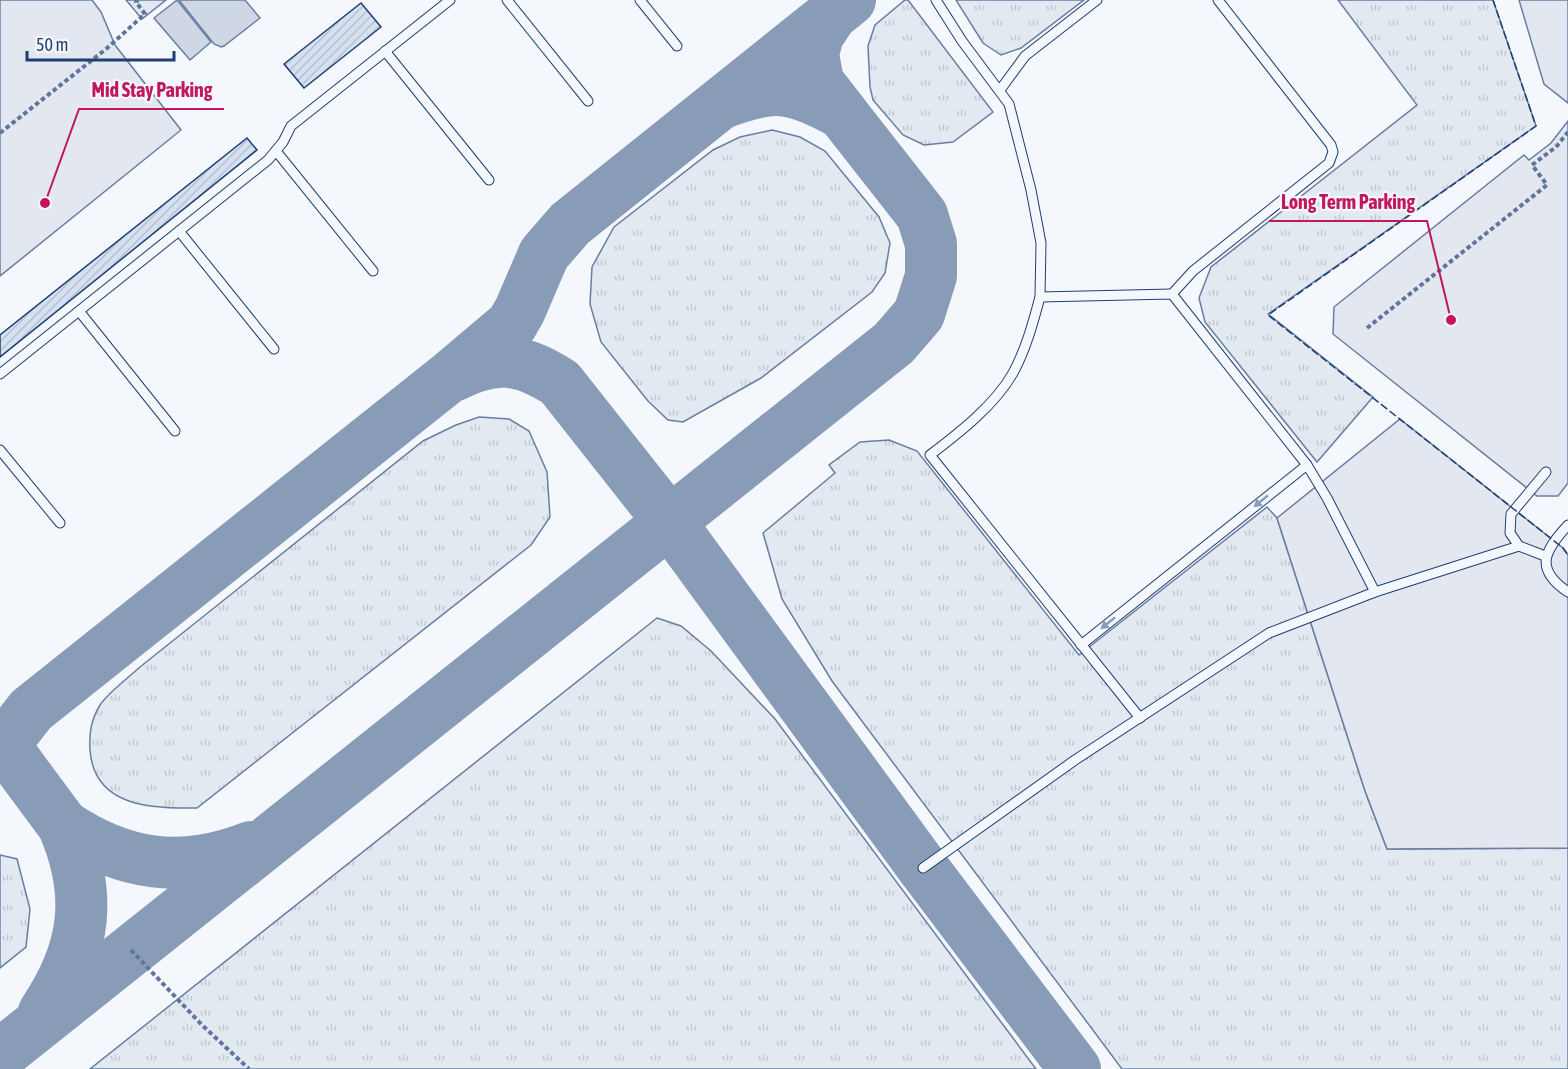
<svg xmlns="http://www.w3.org/2000/svg" width="1568" height="1069" viewBox="0 0 1568 1069" font-family="'Asap Condensed',sans-serif">
<style>
.grass{fill:url(#grass-tufts);stroke:#687fa3;stroke-width:1.5}
.parking{fill:#e3e8f0;stroke:#687fa3;stroke-width:1.5}
.water{fill:#cfd7e4;stroke:#687fa3;stroke-width:1.5}
.lines{fill:none;stroke-linecap:round;stroke-linejoin:round}
.taxiway{stroke:#889bb7;stroke-width:52}
.building{fill:url(#building-hatch);stroke:#1d3f73;stroke-width:1.5}
.lane-casing{stroke:#1d3f73;stroke-width:11}
.path{stroke:#5e769c;stroke-width:4;stroke-dasharray:4.5 3;stroke-linecap:butt}
.lane{stroke:#f4f7fb;stroke-width:9}
.fence{stroke:#1d3f73;stroke-width:1.5;stroke-dasharray:8 3;stroke-linecap:butt}
.oneway{fill:#889bb7}
.leader{fill:none;stroke:#c2185b;stroke-width:2}
.callout-dot{fill:#c2185b;stroke:#f4f7fb;stroke-width:2}
.callout-label{font-size:20px;text-anchor:middle;font-weight:bold;fill:#c2185b;stroke:#f4f7fb;stroke-width:4.5;stroke-linejoin:round;paint-order:stroke}
</style>
<defs>
<pattern id="grass-tufts" width="24" height="20" patternUnits="userSpaceOnUse" patternTransform="scale(1.5)"><rect width="24" height="20" fill="#e3e9f0"/><path d="M3 7l-1-3M5 7V3M7 7l1-3M15 17l-1-3M17 17v-4M19 17l1-3" fill="none" stroke="#c2c9d1"/></pattern>
<pattern id="building-hatch" width="6" height="6" patternUnits="userSpaceOnUse" patternTransform="scale(1.5)"><rect width="6" height="6" fill="#d5e0f0"/><path d="M-1 1l2-2M0 6l6-6M5 7l2-2" fill="none" stroke="#b6c1d1"/></pattern>
</defs>
<rect width="100%" height="100%" fill="#f4f7fb"/>
<g class="grass">
<path d="M905,0H908L993,112L953,142L924,145L903,135L873,100L870,87L868,46L875,25Z"/>
<path d="M956,0H1084L1021,48L1001,55L983,43Z"/>
<path d="M1338,0H1493L1536,126L1268,314L1373,397L1317,462L1205,322L1199,298L1211,267L1417,105Z"/>
<path d="M772,130L800,137L825,151L879,217L890,243L885,273L872,292L761,378L683,422L668,420L648,401L601,342L590,304L592,267L614,227L713,150L740,137Z"/>
<path d="M479,417L509,419L529,431L547,472L550,517L531,545L197,808C152,809 94,807 90,750C89,733 91,720 100,705C108,693 128,678 140,667L423,441L456,425Z"/>
<path d="M889,440L917,451L1079,655L1267,507L1277,518L1365,791L1387,849L1568,848V1069H1122L832,681L782,599L763,533L835,473L829,465L860,442Z"/>
<path d="M657,618L681,626L711,651L775,719L1036,1069H90Z"/>
<path d="M0,855L17,859L30,909L26,947L0,968Z"/>
</g>
<g class="parking">
<path d="M0,0H92L101,12L115,45L181,130L0,276Z"/>
<path d="M126,0H166L142,19Z"/>
<path d="M1519,0H1568V103L1544,84Z"/>
<path d="M1568,121V483L1558,496H1537L1333,334L1334,307L1524,155L1529,160L1551,143Z"/>
<path d="M1400,419L1563,548L1568,555V848L1387,849L1365,791L1277,518Z"/>
</g>
<g class="water">
<path d="M177,0L211,42L190,60L154,18Z"/>
<path d="M179,0H245L260,18L224,46L221,47L214,44Z"/>
</g>
<g class="lines">
<g class="taxiway">
<path d="M725,102C777,82 794,88 842,113L818,82L813,54L818,35L832,14"/>
<path d="M453,376C495,355 520,357 560,383L669,521L923,868L1075,1069"/>
<path d="M3,744L63,825"/>
<path d="M0,750L31,710L448,378L512,324L520,310L544,254L570,224L850,0"/>
<path d="M44,1012C86,950 93,894 63,825C124,866 182,874 251,847"/>
<path d="M0,1055L894,343L919,314L931,276V244L922,215L842,113"/>
</g>
</g>
<g class="building">
<path d="M361,3L381,27L304,88L284,64Z"/>
<path d="M247,138L257,150L0,357V335Z"/>
</g>
<g class="lines">
<g class="lane-casing">
<g id="lane">
<path d="M507,0L588,101"/>
<path d="M640,0L677,46"/>
<path d="M936,0L962,41L1009,104L1031,190L1041,243L1040,297L1172,294L1307,465L1327,498L1375,592"/>
<path d="M385,51L489,180"/>
<path d="M1000,90L1025,56L1097,0"/>
<path d="M276,151L373,271"/>
<path d="M179,231L274,349"/>
<path d="M1172,294L1193,271L1329,163L1333,152L1331,145L1218,0"/>
<path d="M1040,297C1033,323 1026,349 1013,373C995,405 959,433 930,455L1140,718"/>
<path d="M79,311L175,431"/>
<path d="M0,374L268,160L283,142L291,126L450,0"/>
<path d="M0,450L60,523"/>
<path d="M1568,525C1544,551 1534,569 1568,592"/>
<path d="M1519,546L1510,533L1511,514L1546,472"/>
<path d="M1081,645L1307,465"/>
<path d="M923,868L1075,760L1269,633L1375,592L1519,546L1545,556"/>
</g>
</g>
<g class="path">
<path d="M0,133L106,49L145,14L136,2L138,0"/>
<path d="M1367,328L1547,185L1532,165L1556,147L1568,132"/>
<path d="M131,950L202,1025L249,1069"/>
</g>
<use href="#lane" class="lane"/>
<path class="fence" d="M1493,0L1536,126L1268,315L1563,548L1568,555"/>
</g>
<defs><path id="oneway-solid" d="M-6-.8H1V-3.2L6.5 0L1 3.2V.8H-6Z" transform="scale(1.5)"/></defs>
<g class="oneway">
<use href="#oneway-solid" transform="translate(1261 501) rotate(141)"/>
<use href="#oneway-solid" transform="translate(1108 623) rotate(141)"/>
</g>
<path class="leader" d="M45 203L79 109H224M1451 320L1427 221H1269"/>
<g class="callout-dot">
<circle cx="45" cy="203" r="6"/>
<circle cx="1451" cy="320" r="6"/>
</g>
<g class="callout-label">
<text x="152" y="97">Mid Stay Parking</text>
<text x="1348" y="209">Long Term Parking</text>
</g>
<path d="M27 51v9h147v-9" fill="none" stroke="#1d3f73" stroke-width="3"/>
<text x="36" y="51" font-size="18" fill="#1d3f73" stroke="#f4f7fb" stroke-width="4.5" paint-order="stroke">50 m</text>
</svg>
